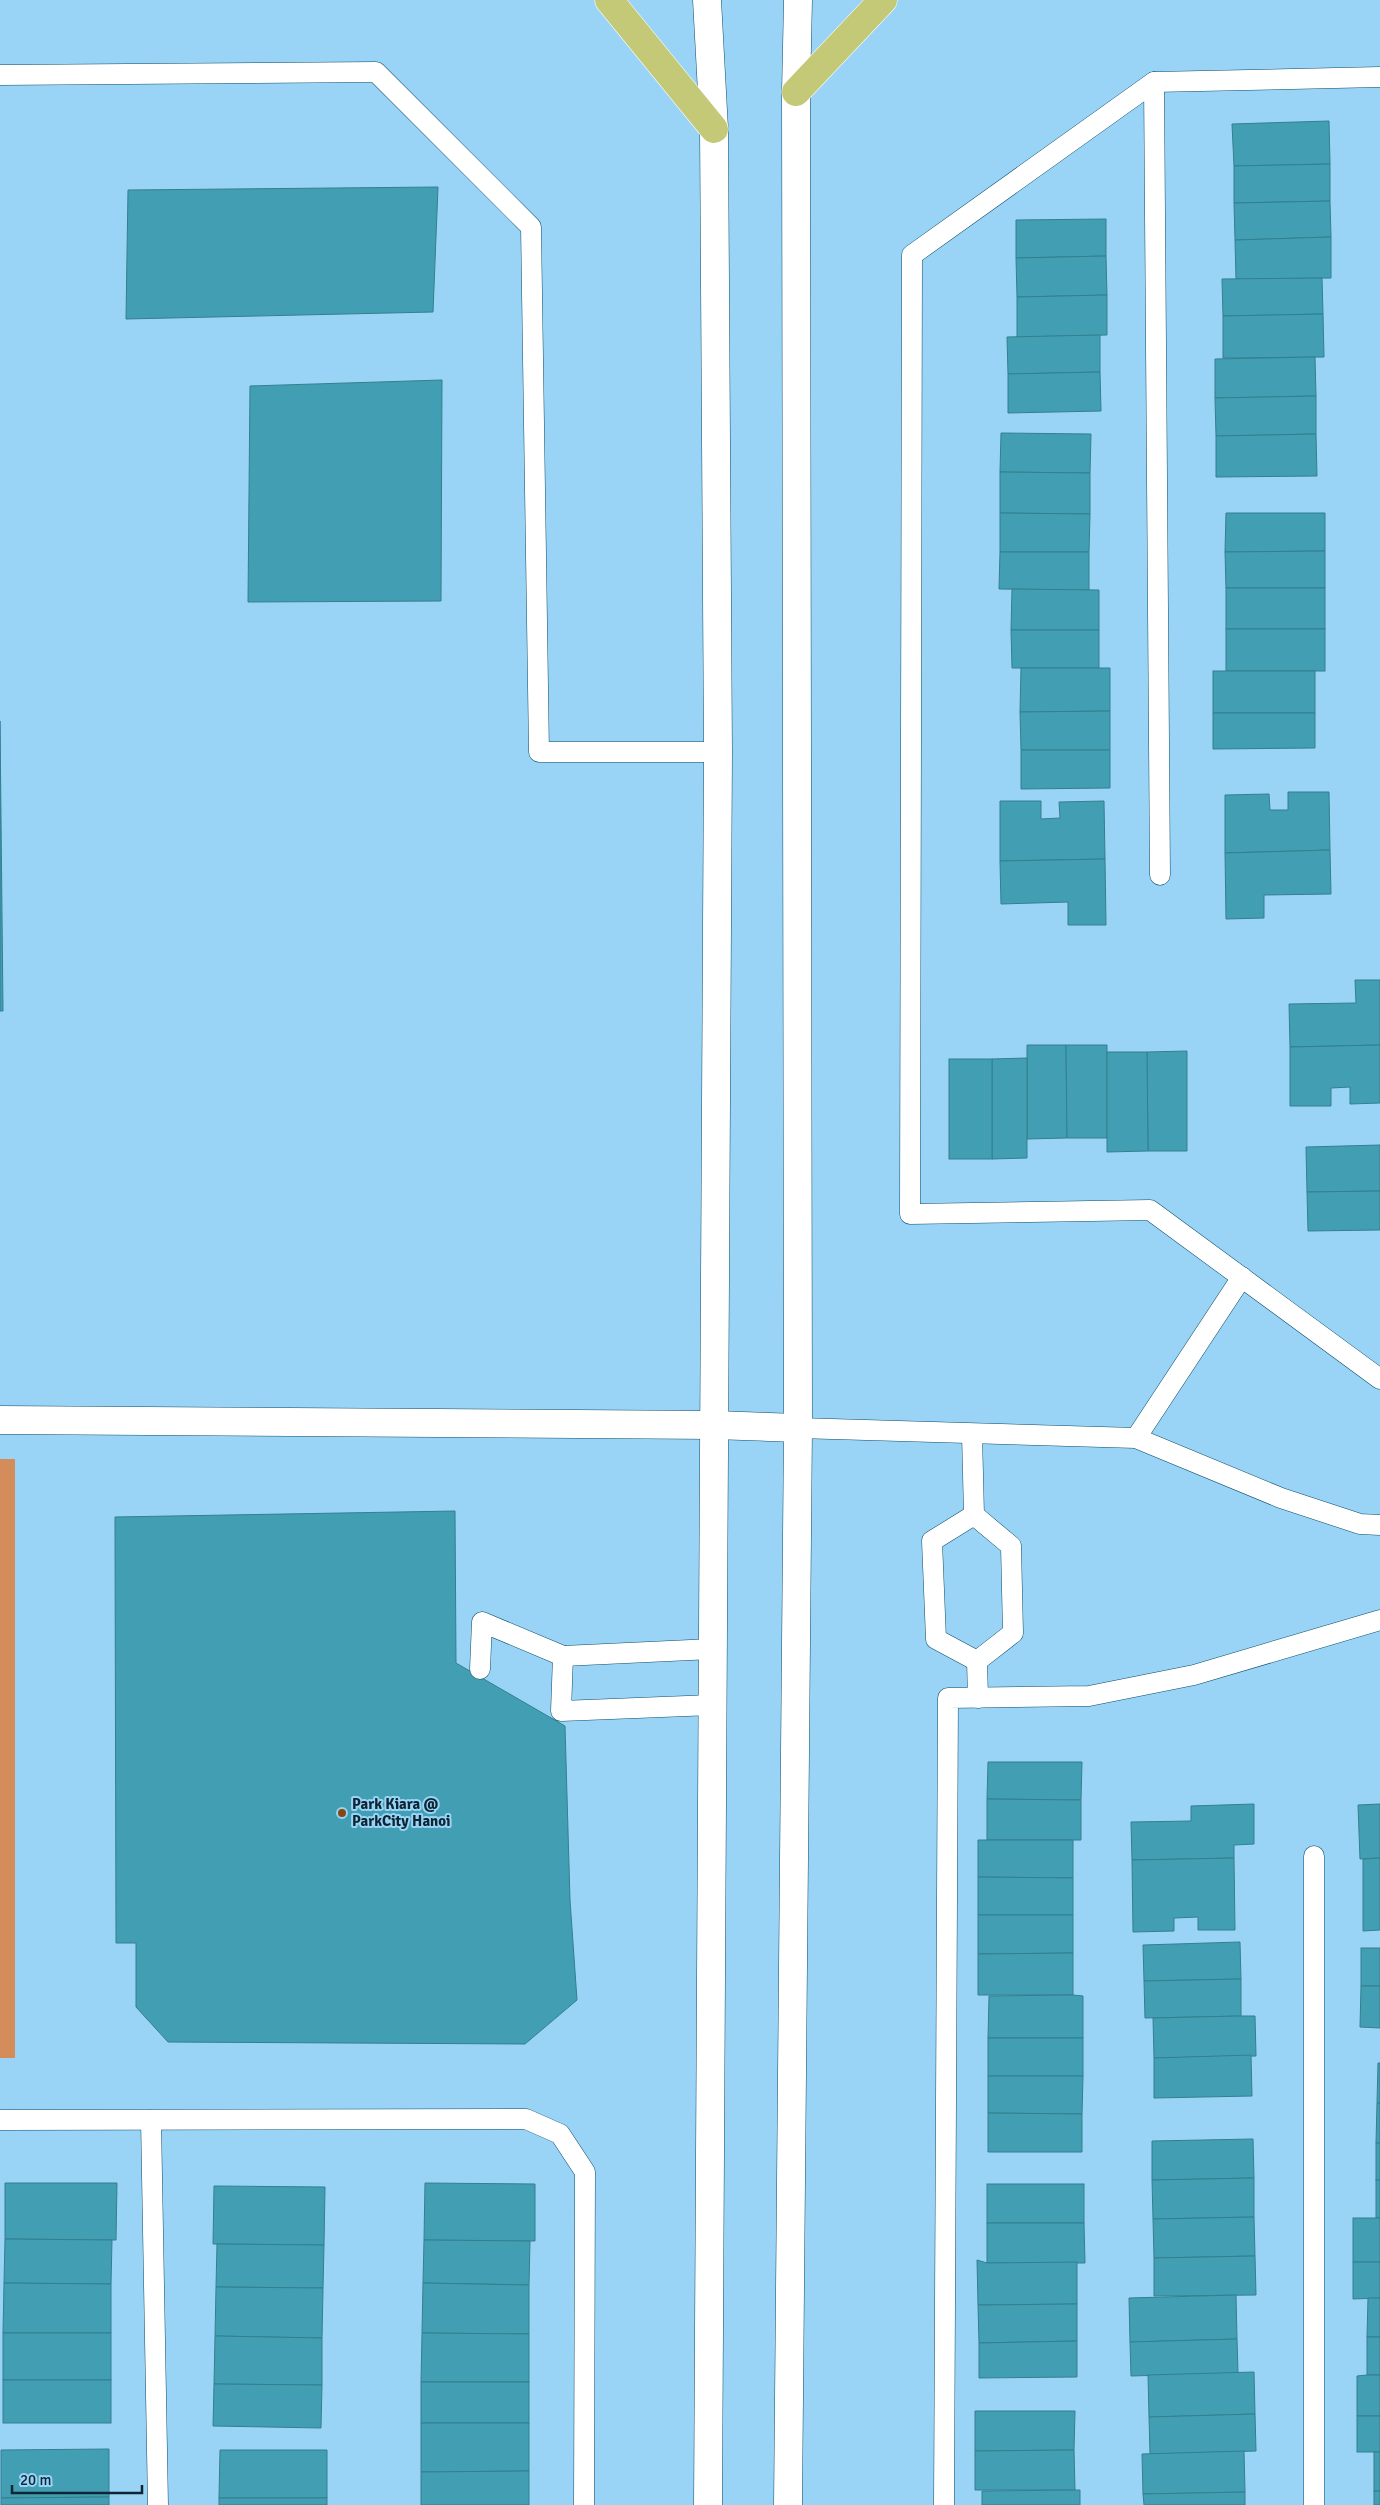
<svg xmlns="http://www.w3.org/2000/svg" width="1380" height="2505" viewBox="0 0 1380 2505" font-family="Signika,sans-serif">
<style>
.green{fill:#d48c5a}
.building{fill:#429fb3;stroke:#347f8f}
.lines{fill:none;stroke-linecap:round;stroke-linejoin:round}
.service-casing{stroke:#0d4d6a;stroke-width:21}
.minor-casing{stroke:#0d4d6a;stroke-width:29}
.primary-casing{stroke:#fff;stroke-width:29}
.service{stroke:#fff;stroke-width:20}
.minor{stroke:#fff;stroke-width:28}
.primary{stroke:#c3c977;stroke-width:28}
.poi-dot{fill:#874711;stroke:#99d4f6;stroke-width:2}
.labels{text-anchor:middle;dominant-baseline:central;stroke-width:4;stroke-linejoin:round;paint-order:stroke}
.poi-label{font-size:15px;font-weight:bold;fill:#0e2633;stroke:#99d4f6;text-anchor:start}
</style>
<rect width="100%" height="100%" fill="#99d4f6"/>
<rect class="green" x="0" y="1459" width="15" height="599"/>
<g class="building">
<path d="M1329,121L1330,164L1234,166L1232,124Z"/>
<path d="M1330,164V201L1234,203V166Z"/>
<path d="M438,187L433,312L126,319L128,190Z"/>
<path d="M1330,201L1331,237L1235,240L1234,203Z"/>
<path d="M1106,219V256L1016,258V220Z"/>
<path d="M1331,237V278L1236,279L1235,240Z"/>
<path d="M1106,256L1107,295L1017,297L1016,258Z"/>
<path d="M1322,278L1323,314L1223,316L1222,279Z"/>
<path d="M1107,295V335L1017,337V297Z"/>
<path d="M1323,314L1324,357L1223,358V316Z"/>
<path d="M1100,335V372L1008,374L1007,337Z"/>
<path d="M1315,357L1316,396L1215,398V359Z"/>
<path d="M1100,372L1101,411L1008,413V374Z"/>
<path d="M442,380L441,601L248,602L250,386Z"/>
<path d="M1316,396V434L1216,436L1215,398Z"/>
<path d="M1001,433L1091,434L1090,473L1000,472Z"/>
<path d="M1316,434L1317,476L1216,477V436Z"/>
<path d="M1000,472L1090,473V514L1000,513Z"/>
<path d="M1000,513L1090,514L1089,552H1000Z"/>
<path d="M1226,513H1325V551L1225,552Z"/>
<path d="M1325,551V588H1226L1225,552Z"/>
<path d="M1000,552H1089V590L999,589Z"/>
<rect x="1226" y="588" width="99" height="41"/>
<path d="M1012,589L1099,590V630H1011Z"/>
<rect x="1226" y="629" width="99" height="42"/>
<path d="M1011,630H1099V668H1012Z"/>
<path d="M1021,668H1110V711L1020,712Z"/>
<rect x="1213" y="671" width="102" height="42"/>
<path d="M1110,711V750H1021L1020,712Z"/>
<path d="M1213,713H1315V748L1213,749Z"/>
<path d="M0,721L3,1011H0Z"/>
<path d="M1021,750H1110V788L1021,789Z"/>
<path d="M1288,792H1329L1330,850L1225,853V795L1269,794L1270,810H1288Z"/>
<path d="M1000,801H1041V819L1060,818L1059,802L1104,801L1105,859L1000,861Z"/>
<path d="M1330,850L1331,894L1264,895V918L1226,919L1225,853Z"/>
<path d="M1105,859L1106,925H1068V902L1001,904L1000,861Z"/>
<path d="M1355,980H1380V1045L1290,1047L1289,1004L1356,1003Z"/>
<path d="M1027,1045H1066L1067,1138L1027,1139Z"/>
<path d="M1066,1045H1107V1138H1067Z"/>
<path d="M1380,1045V1103L1350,1104V1087L1331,1088V1106H1290V1047Z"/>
<path d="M1187,1051V1151H1148L1147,1052Z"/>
<path d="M1107,1052H1147L1148,1151L1107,1152Z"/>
<path d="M1027,1058V1158L992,1159V1059Z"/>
<rect x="949" y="1059" width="43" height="100"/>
<path d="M1380,1145V1191L1307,1192L1306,1147Z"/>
<path d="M1380,1191V1230L1308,1231L1307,1192Z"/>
<path d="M455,1511L456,1663L565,1726L570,1900L577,2000L525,2044L168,2042L136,2007V1943H116L115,1517Z"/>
<path d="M988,1762H1082L1081,1800L987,1799Z"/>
<path d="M987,1799L1081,1800V1840H987Z"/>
<path d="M1254,1804V1844L1234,1845V1858L1132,1860L1131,1822L1191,1821V1806Z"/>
<path d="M1380,1804V1858L1360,1859L1358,1805Z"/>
<path d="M978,1840H1073V1878L978,1877Z"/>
<path d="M1234,1858L1235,1930H1198V1917L1174,1918V1931L1133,1932L1132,1860Z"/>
<path d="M1380,1858V1930L1363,1931V1859Z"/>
<path d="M978,1877L1073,1878V1915H978Z"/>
<path d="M978,1915H1073V1953L978,1954Z"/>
<path d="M1240,1942L1241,1979L1144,1981L1143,1945Z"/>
<rect x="1361" y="1948" width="19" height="38"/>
<path d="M1073,1953V1995H978V1954Z"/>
<path d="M1241,1979V2016L1145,2018L1144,1981Z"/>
<path d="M1361,1986H1380V2028L1360,2027Z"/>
<path d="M1073,1995L1083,1996V2038H988L989,1996Z"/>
<path d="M1241,2016H1255L1256,2056L1154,2058L1153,2018Z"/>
<rect x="988" y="2038" width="95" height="38"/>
<path d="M1251,2055L1252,2096L1154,2098V2058Z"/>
<path d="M1378,2063H1380V2103H1377Z"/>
<path d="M988,2076H1083L1082,2114L988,2113Z"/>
<path d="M1377,2103H1380V2143H1376Z"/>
<path d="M988,2113L1082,2114V2152H988Z"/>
<path d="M1253,2139L1254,2178L1152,2180V2141Z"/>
<rect x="1376" y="2143" width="4" height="37"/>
<path d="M1254,2178V2217L1153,2219L1152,2180Z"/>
<rect x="1376" y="2180" width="4" height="38"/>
<path d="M5,2183H117L116,2240L5,2239Z"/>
<path d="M425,2183L535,2184V2241L424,2240Z"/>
<rect x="987" y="2184" width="97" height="39"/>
<path d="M214,2186L325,2187L324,2245L213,2244Z"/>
<path d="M1254,2217L1255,2256L1154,2258L1153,2219Z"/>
<rect x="1353" y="2218" width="27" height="44"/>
<path d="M987,2223H1084L1085,2263H987Z"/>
<path d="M5,2239L112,2240L111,2284L4,2283Z"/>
<path d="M424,2240L530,2241L529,2285L423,2283Z"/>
<path d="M217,2244L324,2245L323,2288L216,2287Z"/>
<path d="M1255,2256L1256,2295L1154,2296V2258Z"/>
<path d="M977,2260L987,2263L1077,2262V2304L978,2305Z"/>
<path d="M1353,2262H1380V2298L1353,2299Z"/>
<path d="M4,2283L111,2284V2333H3Z"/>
<path d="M423,2283L529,2285V2334L422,2333Z"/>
<path d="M216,2287L323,2288L322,2338L215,2336Z"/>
<path d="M1236,2295L1237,2339L1130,2342L1129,2298Z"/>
<path d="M1368,2298H1380V2337H1367Z"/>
<path d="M1077,2304V2341L979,2343L978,2305Z"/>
<rect x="3" y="2333" width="108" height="47"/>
<path d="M422,2333L529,2334V2382H421Z"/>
<path d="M215,2336L322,2338V2385L214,2384Z"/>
<rect x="1367" y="2337" width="13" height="38"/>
<path d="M1237,2339L1238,2373L1131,2376L1130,2342Z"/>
<path d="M1077,2341V2377L979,2378V2343Z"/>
<path d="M1254,2372L1255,2414L1149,2417L1148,2375Z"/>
<path d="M1367,2375H1380V2416H1357V2376Z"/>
<rect x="3" y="2380" width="108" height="43"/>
<rect x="421" y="2382" width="108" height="41"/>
<path d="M214,2384L322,2385L321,2428L213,2426Z"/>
<path d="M975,2411H1075L1074,2450L975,2451Z"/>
<path d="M1255,2414L1256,2451L1150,2454L1149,2417Z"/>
<rect x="1357" y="2416" width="23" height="36"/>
<path d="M421,2423H529V2471L421,2472Z"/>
<path d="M109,2449V2497L1,2498V2450Z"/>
<path d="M220,2450H327V2498H219Z"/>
<path d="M1074,2450L1075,2490H975V2451Z"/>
<path d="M1244,2451L1245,2492L1143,2494L1142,2454Z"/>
<rect x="1374" y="2452" width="6" height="39"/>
<path d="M529,2471V2505H421V2472Z"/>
<path d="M1080,2490V2505H982V2491Z"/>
<rect x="1374" y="2491" width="6" height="14"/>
<path d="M1245,2492V2505H1144L1143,2494Z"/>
<path d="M109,2497V2505H1V2498Z"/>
<rect x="219" y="2498" width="108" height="7"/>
</g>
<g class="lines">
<g class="service-casing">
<g id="service">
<path d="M0,75L376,72L531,227L539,752H718"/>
<path d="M1380,77L1154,82L912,255L910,1214L1150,1210L1380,1379"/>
<path d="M1154,82L1160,875"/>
<path d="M798,1428L1136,1438L1281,1498L1360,1524L1380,1525"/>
<path d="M972,1434L974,1515L1011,1546L1013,1633L977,1661"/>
<path d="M1136,1438L1242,1277"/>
<path d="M974,1515L932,1541L936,1639L977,1661"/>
<path d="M563,1656L712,1649"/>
<path d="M977,1661L978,1698"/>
<path d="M480,1669L482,1622L563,1656L561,1711L712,1705"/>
<path d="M1314,1856V2505"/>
<path d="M0,2120L526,2119L560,2134L585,2172L584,2505"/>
<path d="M151,2120L158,2505"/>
<path d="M944,2505L948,1698L1089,1696L1194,1675L1380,1620"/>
</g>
</g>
<g class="minor-casing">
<g id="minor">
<path d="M707,0L714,129L718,752L708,2505"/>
<path d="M0,1420L714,1425L798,1428"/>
<path d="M788,2505L798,1428L796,92L798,0"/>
</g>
</g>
<g class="primary-casing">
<g id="primary">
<path d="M609,0L714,129"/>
<path d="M796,92L883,0"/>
</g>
</g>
<use href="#service" class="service"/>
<use href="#minor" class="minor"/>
<use href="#primary" class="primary"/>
</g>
<circle class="poi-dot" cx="342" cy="1813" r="5"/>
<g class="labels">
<g class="poi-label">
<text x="352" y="1804">Park Kiara @<tspan x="352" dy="17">ParkCity Hanoi</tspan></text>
</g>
</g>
<path d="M12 2485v8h130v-8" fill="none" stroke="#0e2633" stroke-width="2.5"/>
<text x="20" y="2485" font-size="15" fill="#0e2633" stroke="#99d4f6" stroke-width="4" paint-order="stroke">20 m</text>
</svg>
